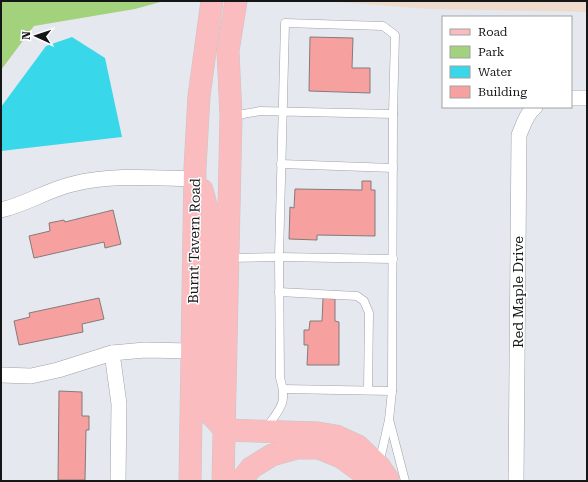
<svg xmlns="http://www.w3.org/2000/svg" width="588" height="482" viewBox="0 0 588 482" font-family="'Roboto Serif',serif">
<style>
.industrial{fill:#eedbcb}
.green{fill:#a3d27c}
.water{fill:#38d7ea}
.building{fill:#f6a09f;stroke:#837b7a}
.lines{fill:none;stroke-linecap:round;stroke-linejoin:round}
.service-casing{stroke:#9da1a7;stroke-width:9}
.minor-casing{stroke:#9da1a7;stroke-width:16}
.primary-casing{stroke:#c7c7c8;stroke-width:23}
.service{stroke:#fff;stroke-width:8}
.minor{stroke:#fff;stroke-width:15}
.primary{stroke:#fabcbf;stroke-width:22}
.labels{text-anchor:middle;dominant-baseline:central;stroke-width:3;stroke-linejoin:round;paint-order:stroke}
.street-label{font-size:14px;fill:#141618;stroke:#fff}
</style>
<rect width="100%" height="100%" fill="#e5e9ef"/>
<path class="industrial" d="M322,1H587V12L429,9Z"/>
<path class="green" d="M1,1H164L135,9L34,26L1,70Z"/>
<path class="water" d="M72,37L105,58L122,137L1,151V107L46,46Z"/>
<g class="building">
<path d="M310,37L353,38L352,68H370V93L309,91Z"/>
<path d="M362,181H371V190H375V236L317,235V240L289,239L290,207L294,208L295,189L362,190Z"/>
<path d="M113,210L121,244L105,248L104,242L34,258L29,236L50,231L49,223L64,220L65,222Z"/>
<path d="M99,298L104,319L82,324L83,332L19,345L14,321L30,317L29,313Z"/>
<path d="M323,298L335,299V321L339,322V365H307L308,345H304V330H309L310,321H322Z"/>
<path d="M59,391L82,392V416H89V430H86L85,480H58Z"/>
</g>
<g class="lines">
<g class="service-casing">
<g id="service">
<path d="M281,164L393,168"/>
<path d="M229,258L279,257L285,23L383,26L395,35L393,114L260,111L232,116"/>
<path d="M279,292L357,296L364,301L369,313L368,390"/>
<path d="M283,389L392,391"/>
<path d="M390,423L405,481"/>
<path d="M266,428C280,409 288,403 280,378L279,257L393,259"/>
<path d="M379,464L389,420L392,391L393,114"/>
</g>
</g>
<g class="minor-casing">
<g id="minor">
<path d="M571,98H587"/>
<path d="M1,210C27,204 47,190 73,184C112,174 155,178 195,179"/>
<path d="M112,353L119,404L118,481"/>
<path d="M1,375L31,376L58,370L112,353L145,350L192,351"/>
<path d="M516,481L519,135C523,126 526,114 535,107"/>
</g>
</g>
<g class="primary-casing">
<g id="primary">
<path d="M202,190L211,224L208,399L212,416L225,430L318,433L336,436L358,446L379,466L388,479V481"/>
<path d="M190,481L195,168L199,96L212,1"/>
<path d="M223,481L231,116L228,51L236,1"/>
<path d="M241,481L251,468L272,455L297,448H319L341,457L363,473L368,481"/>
</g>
</g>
<use href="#service" class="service"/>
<use href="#minor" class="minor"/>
<use href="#primary" class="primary"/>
</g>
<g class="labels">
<g class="street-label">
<text transform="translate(194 241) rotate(-89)">Burnt Tavern Road</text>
<text transform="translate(518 292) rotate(-90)">Red Maple Drive</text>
</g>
</g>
<rect width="588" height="482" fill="none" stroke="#141618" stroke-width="4"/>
<rect x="442" y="16" width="130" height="92" fill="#ffffff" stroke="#a1a2a3"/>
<rect x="450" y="29" width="20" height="6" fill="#fabcbf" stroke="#a1a2a3"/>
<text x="478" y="36" font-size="12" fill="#141618">Road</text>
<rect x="450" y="46" width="20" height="12" fill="#a3d27c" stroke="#a1a2a3"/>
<text x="478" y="56" font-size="12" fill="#141618">Park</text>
<rect x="450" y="66" width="20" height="12" fill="#38d7ea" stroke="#a1a2a3"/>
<text x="478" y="76" font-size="12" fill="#141618">Water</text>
<rect x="450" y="86" width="20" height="12" fill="#f6a09f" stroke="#a1a2a3"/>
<text x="478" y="96" font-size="12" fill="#141618">Building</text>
<g transform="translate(36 36) rotate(273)" stroke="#ffffff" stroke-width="3" paint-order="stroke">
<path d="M0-3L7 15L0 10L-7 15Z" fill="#141618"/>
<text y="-6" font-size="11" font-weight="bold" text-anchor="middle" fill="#141618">N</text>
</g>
</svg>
